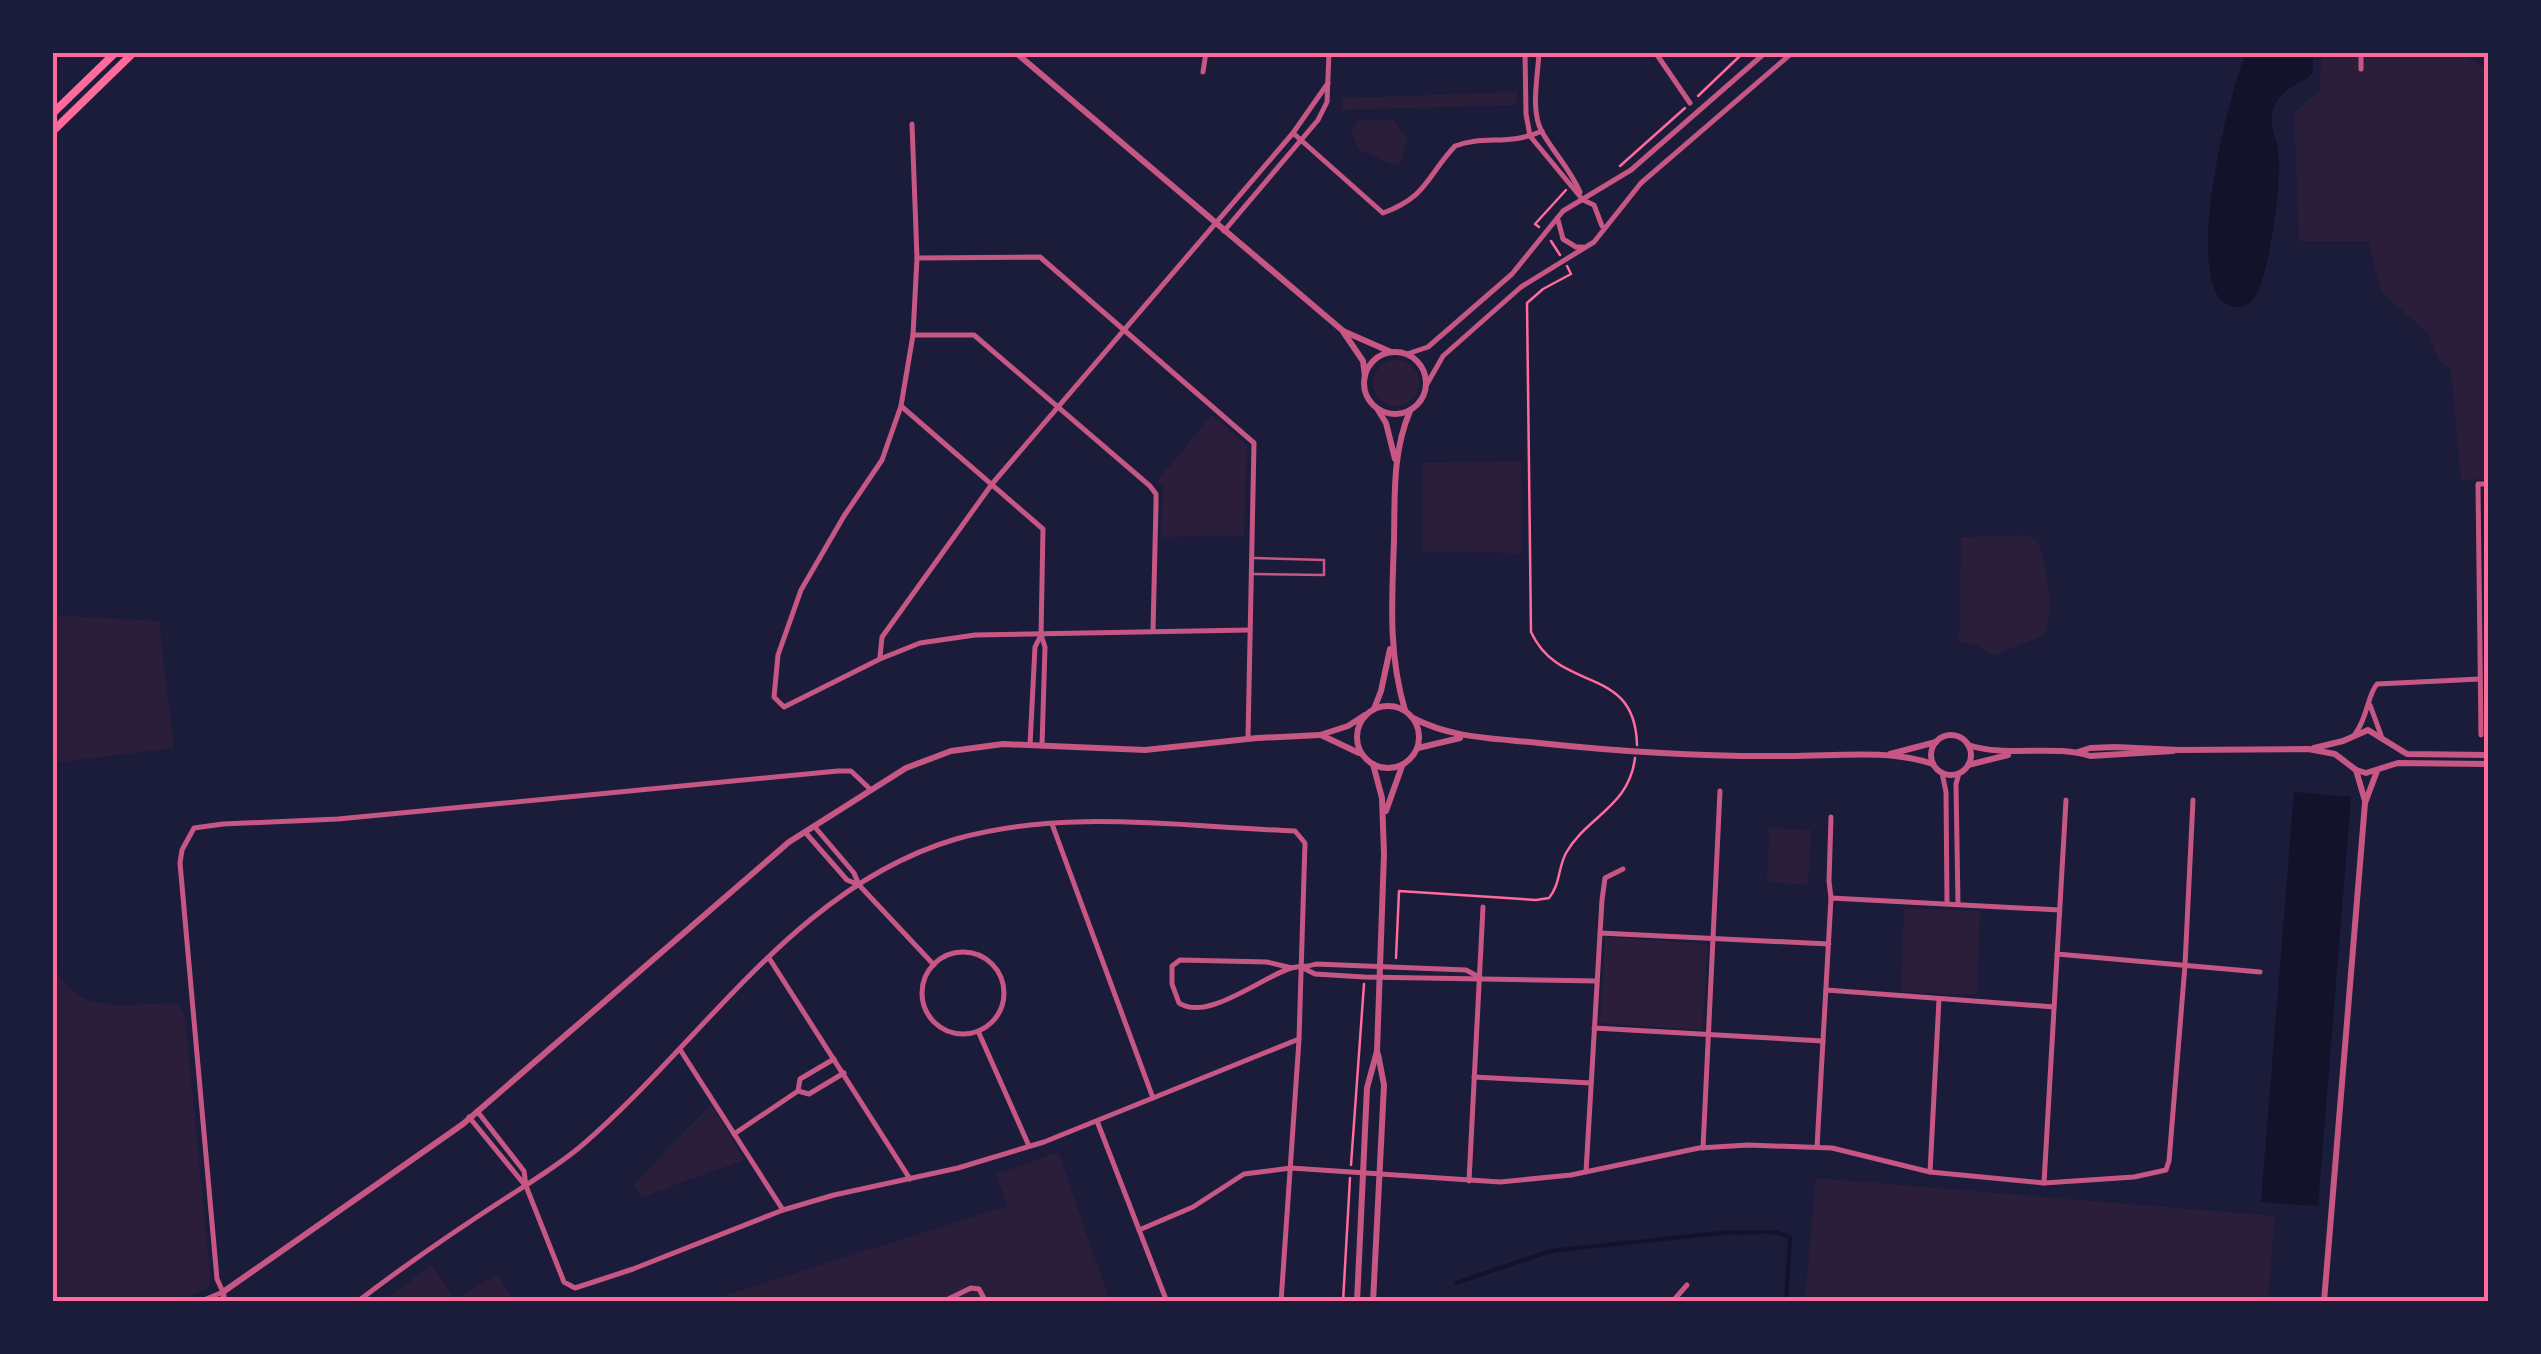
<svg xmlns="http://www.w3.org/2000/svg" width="2541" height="1354" viewBox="0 0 2541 1354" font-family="'Varela Round',sans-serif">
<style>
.green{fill:#2a1e3b}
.water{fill:#12122b}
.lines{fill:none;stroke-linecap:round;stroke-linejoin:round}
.stream{stroke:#12122b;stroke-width:4}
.path{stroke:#ff6b9d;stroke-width:2.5}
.service{stroke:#c65784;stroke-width:2.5}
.minor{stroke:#c65784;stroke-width:5}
.tertiary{stroke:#c65784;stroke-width:6}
.primary{stroke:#ff6b9d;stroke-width:8}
.neatline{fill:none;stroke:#ff6b9d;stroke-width:4}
</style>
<rect width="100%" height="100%" fill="#1b1b3a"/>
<g class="green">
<path d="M2412,53H2462L2480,66L2488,68V479L2461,480L2451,370L2438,359L2429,334L2382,293L2368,241H2299L2294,113L2320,90L2321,55L2392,57Z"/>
<path d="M1518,92L1516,105L1342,110V98Z"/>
<path d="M1357,120H1394L1407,138L1401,162L1394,165C1381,162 1372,153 1359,150L1351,133Z"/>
<circle cx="1396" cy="383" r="23"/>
<path d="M1212,415L1247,445L1244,536L1161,537L1163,487L1156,482Z"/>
<path d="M1521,461L1522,553L1422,552L1423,463Z"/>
<path d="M2026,535L2037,540C2047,565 2056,612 2043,636L1994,655L1972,643H1959L1961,537Z"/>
<path d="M53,615L159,621L174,748L53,763Z"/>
<path d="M1769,828L1811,830L1808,885L1767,882Z"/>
<path d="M1904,908L1980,911L1977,995L1901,992Z"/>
<path d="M1605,937L1708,944L1702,1030L1600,1023Z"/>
<path d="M52,961C74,1017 123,1004 172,1003L178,1005L185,1017L211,1283C187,1313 90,1302 53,1301Z"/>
<path d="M711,1104L744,1160L642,1197L634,1184Z"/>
<path d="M1058,1152L1110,1301L704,1302L1007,1206L996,1174Z"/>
<path d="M1816,1178L2275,1216L2268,1301H1805Z"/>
<path d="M432,1264L452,1297L463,1295L498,1274L513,1301H385Z"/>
</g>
<g class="water">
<path d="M2246,52L2309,53L2313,57V73C2298,87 2276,89 2272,114C2270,129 2279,144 2279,159C2281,182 2269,296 2247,305C2238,309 2226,307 2220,299C2188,258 2228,99 2246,52Z"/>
<path d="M2294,792L2351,797L2318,1206L2261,1202Z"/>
</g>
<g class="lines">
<path class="stream" d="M1456,1283L1550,1251L1729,1232C1749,1235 1774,1227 1790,1238L1786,1302"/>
<g class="path">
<path d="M1698,96L1744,52"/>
<path d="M1620,166L1685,108"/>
<path d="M1539,227L1535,224L1566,190"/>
<path d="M1551,241L1560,255"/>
<path d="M1567,266L1571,274L1543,289L1527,303L1531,632C1560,695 1635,663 1637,745"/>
<path d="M1396,958L1399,891L1536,900L1549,898C1560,885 1558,868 1566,853C1587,816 1629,807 1635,758"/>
<path d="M1351,1165L1364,984"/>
<path d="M1343,1302L1350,1178"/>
</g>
<path class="service" d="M1252,574L1324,575V560L1253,558"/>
<g class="minor">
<path d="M1525,52L1526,114L1530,136L1583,200L1594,205L1602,226"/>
<path d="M1539,52C1538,76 1530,111 1542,132C1554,153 1570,169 1580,192"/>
<path d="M1655,52L1690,103"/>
<path d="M2361,52V69"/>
<path d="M1203,72L1206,52"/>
<path d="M912,124L917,258L913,335L901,406L882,460L844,516L801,590L778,655L774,697L784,707L880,659L920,643L975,635L1249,630"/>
<path d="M1293,133L1383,213C1428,196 1426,177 1455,146C1484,135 1510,146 1542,131"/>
<path d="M1558,220L1563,239L1576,247H1583"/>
<path d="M1224,231L1318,120L1327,102L1329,52"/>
<path d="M917,258L1040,257L1254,443L1248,738"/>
<path d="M913,335H974L1150,486L1156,494V504L1153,631"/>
<path d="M1407,354L1428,347L1512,274L1563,211L1631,170L1766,52"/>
<path d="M1427,384L1443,356L1521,287L1594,242L1641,183L1793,52"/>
<path d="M901,406L1043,529L1041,635L1045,647L1042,746"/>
<path d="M880,657L882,637L992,484L1293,133L1328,83"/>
<path d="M2370,705L2381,735"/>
<path d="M2355,734C2368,717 2367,696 2377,684L2480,679"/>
<path d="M2481,735L2478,484H2488"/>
<path d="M1030,745L1035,647L1041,635"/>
<path d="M1942,773L1946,792L1947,903"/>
<path d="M1052,824L1153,1098"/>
<path d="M814,826L854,873L859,885L934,965"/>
<path d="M805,832L847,880L857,884"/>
<path d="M1831,898L2059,910"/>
<path d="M1958,904L1956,784L1959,773"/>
<path d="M1600,933L1829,944"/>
<circle cx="963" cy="993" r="41"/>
<path d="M2057,954L2260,972"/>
<path d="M769,958L910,1179"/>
<path d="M1292,968L1267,962L1180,960L1172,966V984L1179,1003C1207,1022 1262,977 1291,968C1299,966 1308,967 1316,964L1466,970L1479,977"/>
<path d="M1305,969L1315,974L1364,977L1597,981"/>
<path d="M1826,990L2054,1007"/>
<path d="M1594,1028L1823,1041"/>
<path d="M978,1031L1029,1146"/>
<path d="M681,1051L783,1210"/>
<path d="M834,1059L800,1079L798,1091L809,1094L844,1073"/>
<path d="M1474,1077L1591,1083"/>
<path d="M469,1117L524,1184"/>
<path d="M1097,1121L1167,1302"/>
<path d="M734,1134L798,1091"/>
<path d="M1817,1147L1831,898L1829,881L1831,817"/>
<path d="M1703,1148L1720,791"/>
<path d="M1586,1172L1602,900L1605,878L1623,869"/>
<path d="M1930,1172L1939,999"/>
<path d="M1469,1181L1483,907"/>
<path d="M2044,1183L2066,800"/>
<path d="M1139,1230L1193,1207L1244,1174L1291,1168L1500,1182L1571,1175L1699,1148L1748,1145L1832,1148L1930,1172L2044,1183L2134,1177L2166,1170L2169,1161L2185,965L2193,800"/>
<path d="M199,1302L223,1292L217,1279L180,863L182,850L194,828L223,824L338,819L838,771H851L870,789"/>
<path d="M357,1302C405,1265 455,1231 506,1198C531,1182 557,1166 580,1147C702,1043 795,886 956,839C1064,808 1184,827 1295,831L1305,843L1299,1039L1044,1142L958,1168L834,1195L783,1210L633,1269L575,1288L564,1282L526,1186L524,1171L477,1111"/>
<path d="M942,1302L971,1288L979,1289L986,1302"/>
<path d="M1281,1302L1299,1040"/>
<path d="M1672,1302L1687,1285"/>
</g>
<g class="tertiary">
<path d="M1015,52L1342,330L1363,361L1365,376"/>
<path d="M1343,331L1391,352"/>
<circle cx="1395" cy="383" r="31"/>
<path d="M1378,410L1386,423L1395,459"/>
<circle cx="1388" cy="737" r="31"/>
<path d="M1374,709L1381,691L1390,649"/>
<path d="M1405,710C1388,654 1392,599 1394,541C1395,497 1392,453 1410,411"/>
<path d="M1413,718C1453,739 1495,738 1539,743C1623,752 1705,757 1789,756C1836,756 1888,749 1933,764"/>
<path d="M1321,735L1359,753"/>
<circle cx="1951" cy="755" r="20"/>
<path d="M1968,745C2008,758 2054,744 2090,756L2173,751"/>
<path d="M1418,748L1460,738"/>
<path d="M2314,748L2343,741L2368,730L2407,754L2488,755"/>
<path d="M2078,752L2090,748L2115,747L2179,750L2308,749L2335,754L2356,770L2366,773L2398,763L2488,764"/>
<path d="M1890,754L1936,742"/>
<path d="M1968,765L2008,755"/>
<path d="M2356,770L2365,801"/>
<path d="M1386,811L1402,766"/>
<path d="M224,1302L223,1292L463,1124L789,842L906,768L951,751L1003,744L1145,750L1257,738L1320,735L1348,726L1365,715"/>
<path d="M1357,1302L1367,1088L1377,1051L1384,854L1382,798L1373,764"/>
<path d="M1373,1302L1384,1085L1378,1054"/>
<path d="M2324,1302L2365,803L2377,771"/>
</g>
<g class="primary">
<path d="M52,114L116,52"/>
<path d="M52,132L134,52"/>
</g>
</g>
<rect width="2541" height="1354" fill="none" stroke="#1b1b3a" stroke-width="110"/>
<rect x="55" y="55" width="2431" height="1244" class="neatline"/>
</svg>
